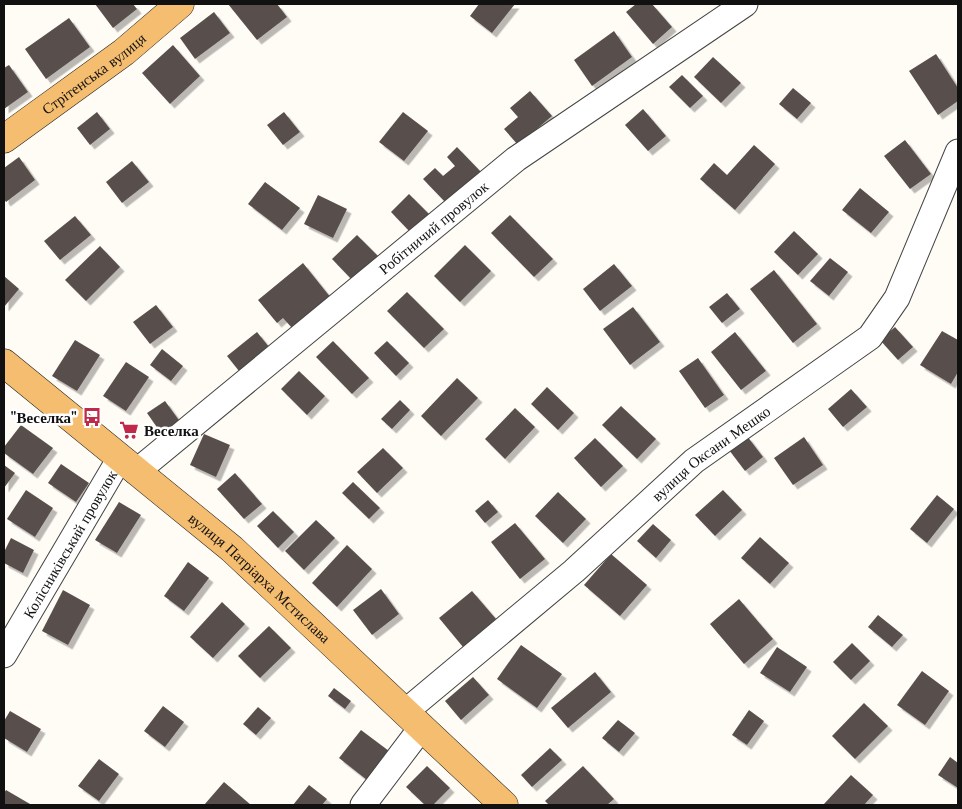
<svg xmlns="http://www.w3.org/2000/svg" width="962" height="809" viewBox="0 0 962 809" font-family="'Libre Baskerville',serif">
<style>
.building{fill:#59504d;filter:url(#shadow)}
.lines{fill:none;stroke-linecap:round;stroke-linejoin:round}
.minor-casing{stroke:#444;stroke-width:27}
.major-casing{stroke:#222;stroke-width:29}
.minor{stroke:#fff;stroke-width:25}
.major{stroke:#f5bd6f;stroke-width:28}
.labels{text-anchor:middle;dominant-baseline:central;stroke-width:5;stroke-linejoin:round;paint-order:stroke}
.street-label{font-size:15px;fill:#111;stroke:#fff}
.poi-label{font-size:15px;font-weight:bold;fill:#111;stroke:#fff;text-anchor:end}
</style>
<defs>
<filter id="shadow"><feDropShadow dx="4.5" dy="4.5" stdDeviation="0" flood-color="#0004"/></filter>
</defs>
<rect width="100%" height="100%" fill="#fffbf5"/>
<g class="building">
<path d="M95,4H133L137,9L113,28Z"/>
<path d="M228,4H277L287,17L257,40Z"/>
<path d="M479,4H515L492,33L470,16Z"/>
<path d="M636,4H652L672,27L653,44L626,12Z"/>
<path d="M214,12L230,33L195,59L180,38Z"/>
<path d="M69,18L90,47L46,79L25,49Z"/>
<path d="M614,31L632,57L592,86L574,60Z"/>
<path d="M173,45L200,76L170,104L142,73Z"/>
<path d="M936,54L958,88V101L938,115L909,71Z"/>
<path d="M713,57L741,83L721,103L694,77Z"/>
<path d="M9,65L28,92L4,109V68Z"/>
<path d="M682,75L703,96L690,108L669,87Z"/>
<path d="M793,88L811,103L797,119L779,104Z"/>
<path d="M530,91L552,116L518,145L504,129L518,117L510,108Z"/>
<path d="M643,109L666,136L648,151L625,125Z"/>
<path d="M97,112L110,129L90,145L77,128Z"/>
<path d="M284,112L300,132L283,145L267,125Z"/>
<path d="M403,112L428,131L404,161L379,142Z"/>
<path d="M905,140L931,174L910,189L884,156Z"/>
<path d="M754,145L775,164L735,210L700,179L714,163L727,175Z"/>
<path d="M457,147L481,172L447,204L423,179L435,168L443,176L455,166L447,157Z"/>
<path d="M19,157L35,180L6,202L4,199V168Z"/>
<path d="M132,161L149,182L122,203L106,182Z"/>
<path d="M265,182L300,208L282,230L248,204Z"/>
<path d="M860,188L889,212L871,233L842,210Z"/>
<path d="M409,194L431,216L412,234L391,212Z"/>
<path d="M318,195L347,209L333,238L304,224Z"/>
<path d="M510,215L553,259L534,277L491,233Z"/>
<path d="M75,216L91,235L60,260L44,241Z"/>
<path d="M794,231L818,254L798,275L774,252Z"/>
<path d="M357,235L380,258L355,283L332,259Z"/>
<path d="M465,245L491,271L460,302L434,276Z"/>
<path d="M100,246L120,267L86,301L65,280Z"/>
<path d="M830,258L848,272L829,296L810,281Z"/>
<path d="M303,263L331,298L293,329L283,318L277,323L258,300Z"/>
<path d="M614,264L632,286L600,311L583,289Z"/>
<path d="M774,270L817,324L793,343L750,289Z"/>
<path d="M4,276L19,289L4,307Z"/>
<path d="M407,292L444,329L424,348L387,311Z"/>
<path d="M727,293L740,309L722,323L709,307Z"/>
<path d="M156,305L173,327L150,344L133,322Z"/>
<path d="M633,307L660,342L630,365L603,329Z"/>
<path d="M895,327L913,347L898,360L880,340Z"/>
<path d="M942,331L958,340V372L951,384L920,365Z"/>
<path d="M257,332L273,352L243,376L227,356Z"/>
<path d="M735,332L766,371L741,390L711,352Z"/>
<path d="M75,340L100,355L77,391L52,376Z"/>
<path d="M333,341L369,378L352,394L316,357Z"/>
<path d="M387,341L409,363L396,376L374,353Z"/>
<path d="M162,349L183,366L171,381L150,365Z"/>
<path d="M698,358L724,395L705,408L679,371Z"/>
<path d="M126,362L149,377L126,411L103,396Z"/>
<path d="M299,371L325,396L307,415L281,389Z"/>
<path d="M457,378L478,398L441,436L421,416Z"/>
<path d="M547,387L574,413L558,430L531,404Z"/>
<path d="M851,389L867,407L843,427L828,409Z"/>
<path d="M400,400L410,410L392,429L381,419Z"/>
<path d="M165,401L181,423L163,436L147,413Z"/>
<path d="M621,406L656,439L637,459L602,425Z"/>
<path d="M515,408L535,427L505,459L485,439Z"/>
<path d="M21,425L53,448L33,474L4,453V447Z"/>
<path d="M204,434L230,445L216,477L190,465Z"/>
<path d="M747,436L763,457L745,471L729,450Z"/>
<path d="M804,437L823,465L793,485L774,458Z"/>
<path d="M595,438L623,466L601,487L574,458Z"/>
<path d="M383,448L403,468L377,493L357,472Z"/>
<path d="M61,464L89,483L76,502L48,483Z"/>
<path d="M4,465L15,473L4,488Z"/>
<path d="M235,473L262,504L244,519L217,489Z"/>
<path d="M353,482L380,508L369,519L342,493Z"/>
<path d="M26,490L53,508L35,537L7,519Z"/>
<path d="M723,490L742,510L715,536L695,515Z"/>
<path d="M558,492L586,519L563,543L535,516Z"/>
<path d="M937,495L954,509L927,543L910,529Z"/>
<path d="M488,500L498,512L485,523L475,511Z"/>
<path d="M119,502L141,515L117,553L95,540Z"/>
<path d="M273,511L294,532L278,548L257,526Z"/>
<path d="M316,520L335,538L304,570L285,551Z"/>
<path d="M515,523L545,559L520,579L491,542Z"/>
<path d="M653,524L671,540L656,558L637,541Z"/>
<path d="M760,537L789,563L770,584L741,558Z"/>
<path d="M11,538L34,550L23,573L4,563V552Z"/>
<path d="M347,545L372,569L337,607L312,583Z"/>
<path d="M611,554L647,585L620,616L584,585Z"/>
<path d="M188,562L209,578L184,611L164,596Z"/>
<path d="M381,589L399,614L372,635L353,610Z"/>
<path d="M63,590L90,605L68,645L42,631Z"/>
<path d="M472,591L496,619L463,647L439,618Z"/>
<path d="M739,599L773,639L744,664L710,624Z"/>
<path d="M222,602L245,624L213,658L190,637Z"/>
<path d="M878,615L903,635L892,647L868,627Z"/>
<path d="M269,626L291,648L260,678L238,656Z"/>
<path d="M852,643L870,661L851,680L833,662Z"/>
<path d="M521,645L562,674L537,708L497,679Z"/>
<path d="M777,647L807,667L790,692L760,673Z"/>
<path d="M922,671L949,691L925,725L897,705Z"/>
<path d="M595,672L611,692L568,728L551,708Z"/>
<path d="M473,677L489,695L461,720L445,701Z"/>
<path d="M334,688L351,701L345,709L328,696Z"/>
<path d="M864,703L888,726L855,759L832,736Z"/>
<path d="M163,706L184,722L165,747L144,731Z"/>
<path d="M258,707L271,718L256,735L243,724Z"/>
<path d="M749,710L764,721L747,745L732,735Z"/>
<path d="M10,711L41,729L27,752L4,738V721Z"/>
<path d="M618,720L635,733L619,752L602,738Z"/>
<path d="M361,730L389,751L367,780L339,758Z"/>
<path d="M550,748L562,760L532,787L521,775Z"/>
<path d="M950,757L958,763V788L938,775Z"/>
<path d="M99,759L119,774L99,801L78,786Z"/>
<path d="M427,766L450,788L433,805H425L406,787Z"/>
<path d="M583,766L614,799L607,805H549L545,801Z"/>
<path d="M851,775L873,795L864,805H823Z"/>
<path d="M224,782L251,805H204Z"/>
<path d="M309,785L327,799L322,805H293Z"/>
<path d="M6,790L30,804L29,805H4V793Z"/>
</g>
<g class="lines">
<g class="minor-casing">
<g id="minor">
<path id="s1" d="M136,472L516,159L745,4"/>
<path id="s2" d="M4,655L120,458"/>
<path id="s3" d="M405,712L574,571L694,461L870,337L897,298L958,152"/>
<path d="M363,805L422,727"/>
</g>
</g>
<g class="major-casing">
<g id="major">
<path id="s4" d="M4,139L124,52L180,4"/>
<path id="s5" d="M4,363L232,549L504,805"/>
</g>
</g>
<use href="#minor" class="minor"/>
<use href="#major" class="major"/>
</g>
<defs>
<g id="bus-bare" transform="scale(1.5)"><path d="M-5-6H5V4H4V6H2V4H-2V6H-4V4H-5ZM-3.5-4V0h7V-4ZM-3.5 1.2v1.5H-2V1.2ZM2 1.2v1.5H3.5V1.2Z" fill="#bf2a4b" stroke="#fff" stroke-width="2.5" paint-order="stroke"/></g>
<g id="supermarket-bare" transform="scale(1.5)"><path d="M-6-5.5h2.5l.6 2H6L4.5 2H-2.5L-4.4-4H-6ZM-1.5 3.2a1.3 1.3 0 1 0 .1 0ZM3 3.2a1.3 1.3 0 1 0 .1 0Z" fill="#bf2a4b" stroke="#fff" stroke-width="2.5" paint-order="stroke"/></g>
</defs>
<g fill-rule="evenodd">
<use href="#bus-bare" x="92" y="417"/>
<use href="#supermarket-bare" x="129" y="430"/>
</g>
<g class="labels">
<g class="street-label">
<text stroke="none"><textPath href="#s4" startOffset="111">Стрітенська вулиця</textPath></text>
<text stroke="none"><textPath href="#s1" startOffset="385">Робітничий провулок</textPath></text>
<text stroke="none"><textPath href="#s3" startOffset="401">вулиця Оксани Мешко</textPath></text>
<text stroke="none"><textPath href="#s2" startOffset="129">Колісниківський провулок</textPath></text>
<text stroke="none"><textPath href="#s5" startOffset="334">вулиця Патріарха Мстислава</textPath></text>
</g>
<g class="poi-label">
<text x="77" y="417">"Веселка"</text>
<text x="144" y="430" text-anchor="start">Веселка</text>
</g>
</g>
<rect width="962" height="809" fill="none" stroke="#111111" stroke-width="10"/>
</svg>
